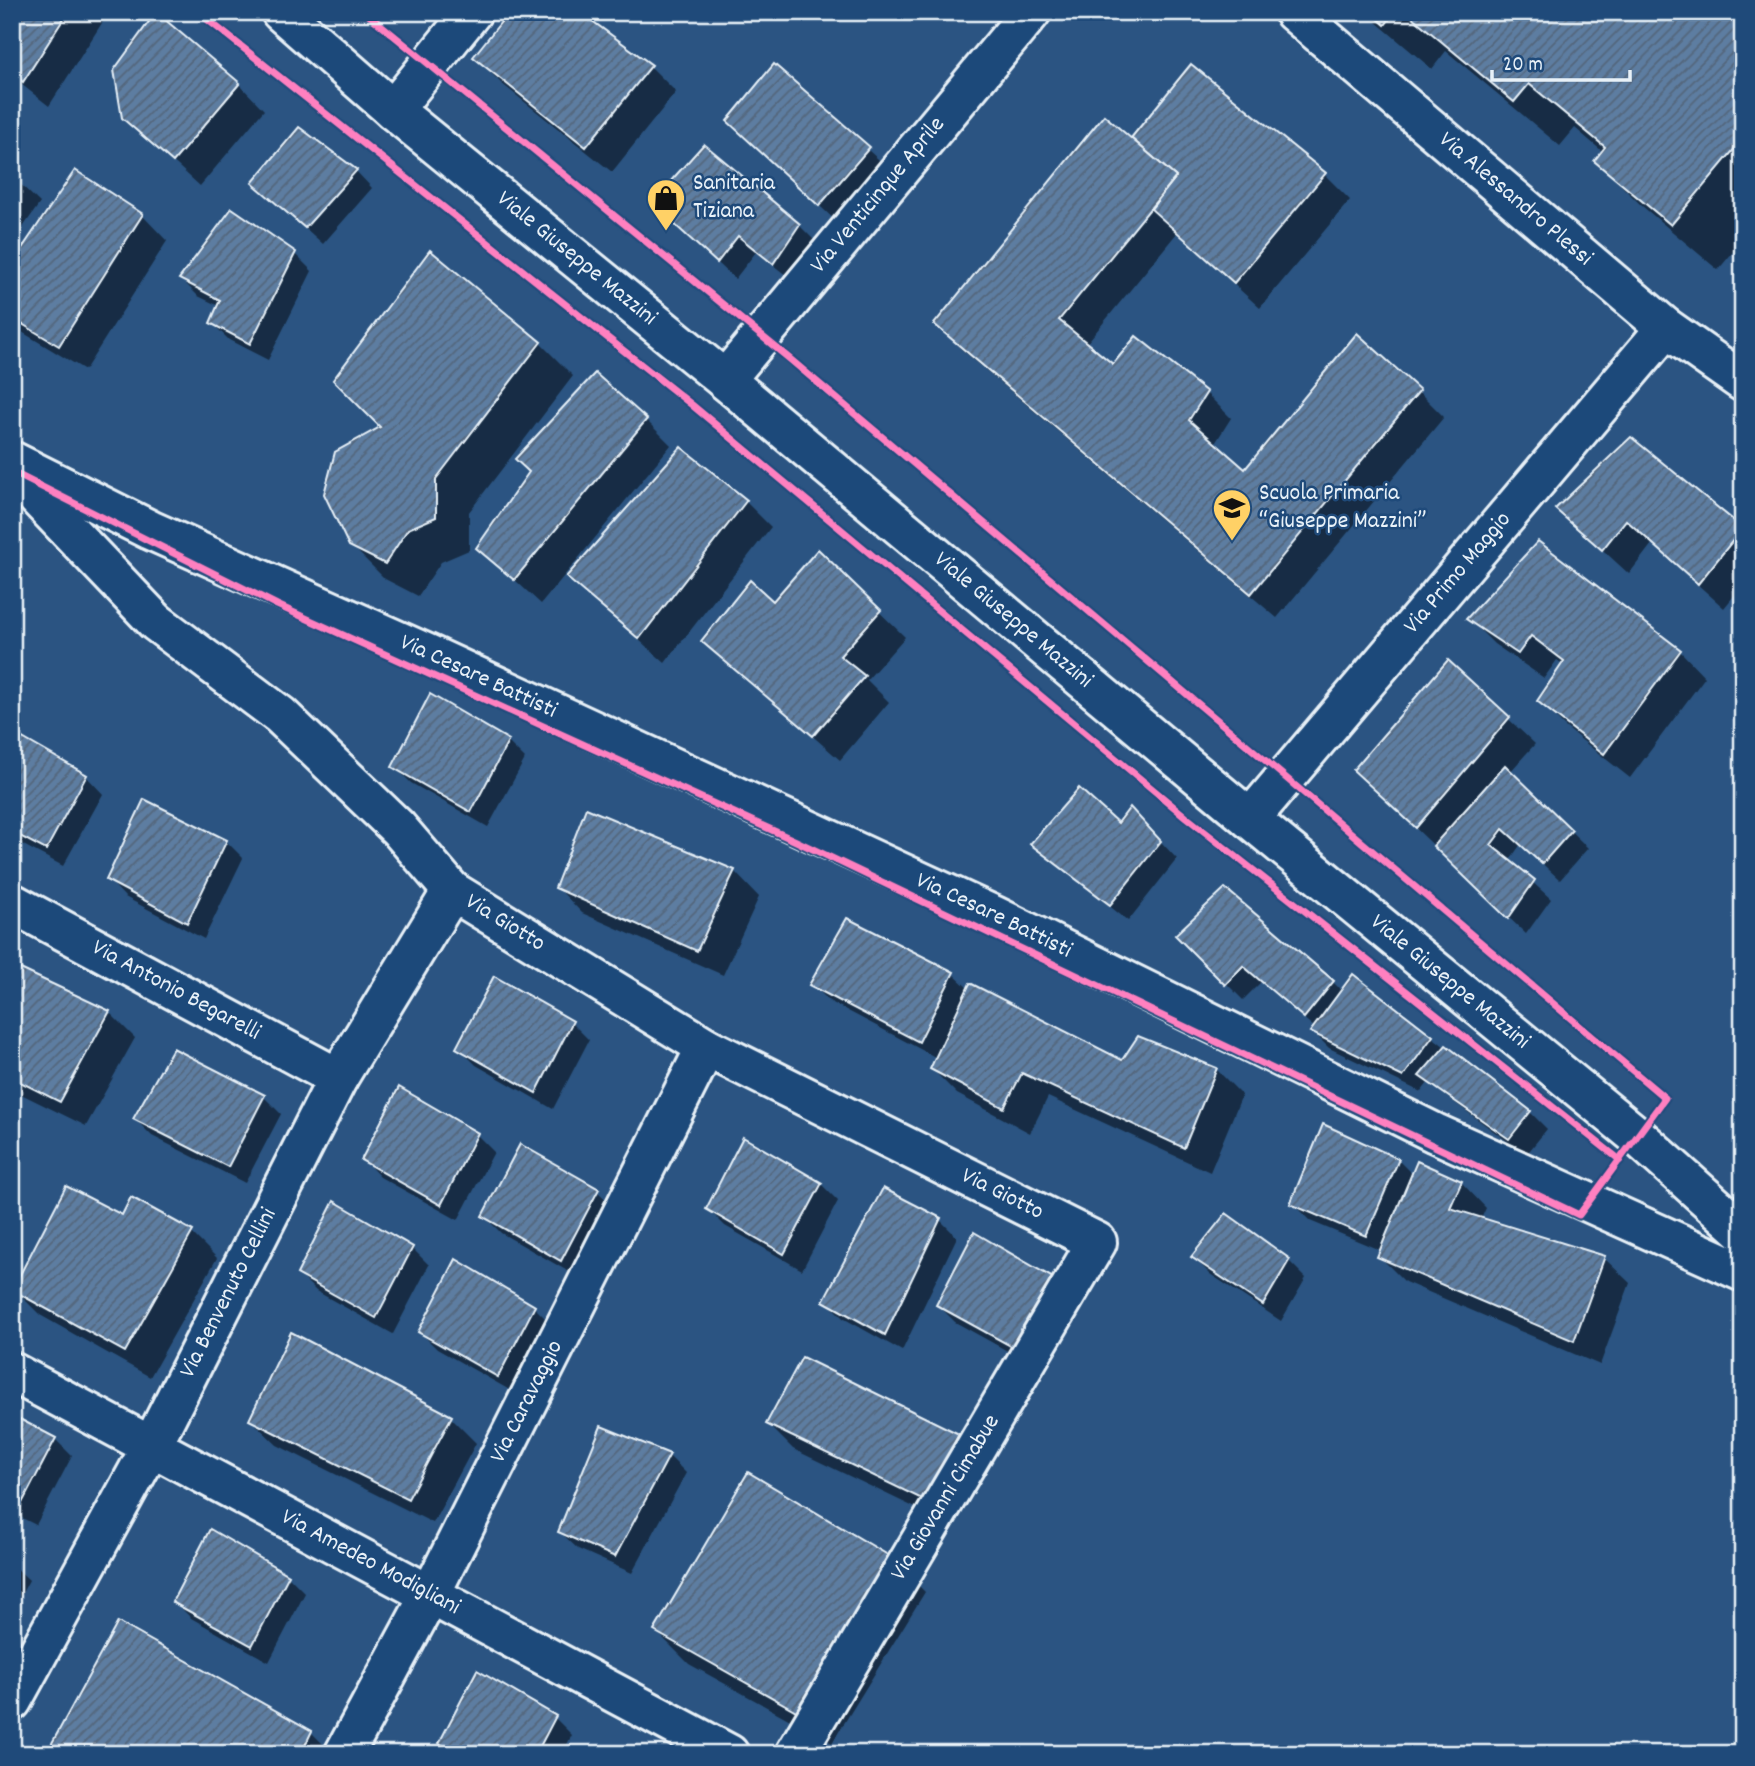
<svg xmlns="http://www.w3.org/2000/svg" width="1755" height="1766" viewBox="0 0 1755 1766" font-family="Dekko,sans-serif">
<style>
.shadow{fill:#0007}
.building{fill:url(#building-hatch);stroke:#e8f1f8;stroke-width:2}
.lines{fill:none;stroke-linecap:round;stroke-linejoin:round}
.street-casing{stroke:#e8f1f8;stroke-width:44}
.primary-casing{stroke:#e8f1f8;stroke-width:44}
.street{stroke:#1f4a7a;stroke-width:38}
.primary{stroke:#1f4a7a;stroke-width:38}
.cycleway-casing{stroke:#1f4a7a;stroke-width:11}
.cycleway{stroke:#ff80c0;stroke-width:7}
.labels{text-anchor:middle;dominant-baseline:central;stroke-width:5;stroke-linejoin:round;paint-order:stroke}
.poi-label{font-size:24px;fill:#e8f1f8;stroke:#1f4a7a;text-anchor:start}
.street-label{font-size:24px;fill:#e8f1f8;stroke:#1f4a7a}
</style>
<defs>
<pattern id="building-hatch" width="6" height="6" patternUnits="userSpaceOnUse" patternTransform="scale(1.75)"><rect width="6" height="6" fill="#5d7da1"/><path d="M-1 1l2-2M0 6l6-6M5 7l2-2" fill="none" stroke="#53657a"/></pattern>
</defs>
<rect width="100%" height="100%" fill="#2b5482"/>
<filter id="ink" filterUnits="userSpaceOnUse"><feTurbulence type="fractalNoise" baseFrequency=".0143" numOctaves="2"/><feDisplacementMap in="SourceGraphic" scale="14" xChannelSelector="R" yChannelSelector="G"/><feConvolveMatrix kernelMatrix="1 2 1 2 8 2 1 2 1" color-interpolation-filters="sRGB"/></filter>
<g filter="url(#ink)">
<g class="shadow">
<path d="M12,12H109L49,106L12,77Z"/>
<path d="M1364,12H1743V240L1718,270L1642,206L1596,161L1603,152L1575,128L1560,146L1446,51L1432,69Z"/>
<path d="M475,57L650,66L676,92L612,172L501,83Z"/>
<path d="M1191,66L1325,175L1350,200L1260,308L1177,233L1086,344L1114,367L1206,393L1231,418L1214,445L1245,471L1418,391L1444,417L1277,618L961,349L936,323L1131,141Z"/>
<path d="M774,67L886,166L837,222L747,138Z"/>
<path d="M239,84L264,110L200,186L124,117Z"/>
<path d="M356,171L372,188L323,244L255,183Z"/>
<path d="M12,176L40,203L12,243Z"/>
<path d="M232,210L295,254L312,271L268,360L229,340L212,323L219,306L198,296L181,279Z"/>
<path d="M142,215L167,241L85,370L12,326V266Z"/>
<path d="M671,219L799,225L816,242L791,279L756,252L735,279Z"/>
<path d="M540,343L573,376L469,512V550L441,562L418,596L385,579L351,545L383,428Z"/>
<path d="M646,420L671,445L541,604L479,547Z"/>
<path d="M1631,439L1743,531V585L1724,608L1652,544L1629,574L1558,509Z"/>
<path d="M745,501L771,527L665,663L568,577Z"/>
<path d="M818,552L905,637L867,680L889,702L840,760L704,641L773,603Z"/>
<path d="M1468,618L1680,651L1705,677L1630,778L1564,726L1539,701L1564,665L1557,660L1544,678L1494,644Z"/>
<path d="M1448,662L1535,744L1510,772L1588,848L1560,880L1521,844L1509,861L1551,899L1526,934L1355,770Z"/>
<path d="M12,734L86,776L103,794L63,866L12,839Z"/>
<path d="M508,742L525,759L488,827L411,783L394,766Z"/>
<path d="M1118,826H1146L1177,859L1128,921L1033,844Z"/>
<path d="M226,841L243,858L204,939L125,897L108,879Z"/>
<path d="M734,871L759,897L723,975L582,913L557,887Z"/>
<path d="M1178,935L1333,982L1342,991L1354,977L1530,1112L1547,1129L1526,1155L1428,1083L1421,1092L1329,1048L1312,1031L1315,1028L1261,982L1243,1000Z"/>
<path d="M12,967L109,1012L135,1038L86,1126L19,1093L12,1087Z"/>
<path d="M953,974L969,989L1123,1062L1216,1069L1242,1095L1210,1172L1048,1097L1030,1133L957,1094L932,1069L937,1058L829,1001L812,984Z"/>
<path d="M572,1023L589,1040L553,1109L476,1065L459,1048Z"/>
<path d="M264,1097L281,1114L245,1183L152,1136L135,1119Z"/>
<path d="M477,1135L494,1152L458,1220L380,1177L363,1159Z"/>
<path d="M1398,1160L1413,1175L1461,1182L1486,1208L1481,1219L1604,1258L1630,1283L1600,1365L1405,1282L1380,1257L1382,1251L1310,1221L1293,1204Z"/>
<path d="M821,1184L838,1201L802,1270L725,1226L708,1209Z"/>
<path d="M597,1191L615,1208L578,1277L501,1233L484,1216Z"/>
<path d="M1227,1215L1289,1261L1306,1278L1281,1321L1210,1274L1193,1257Z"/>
<path d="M122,1217L192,1233L217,1258L150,1377L40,1315L14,1289Z"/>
<path d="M940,1220L957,1237L902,1351L843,1318L826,1301Z"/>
<path d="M412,1248L429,1265L393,1334L316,1291L299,1274Z"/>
<path d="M1052,1280L1069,1297L1033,1365L955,1322L938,1305Z"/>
<path d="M534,1307L551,1324L515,1393L437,1349L420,1332Z"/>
<path d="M292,1334L451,1418L476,1443L433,1523L277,1445L251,1420Z"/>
<path d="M12,1417L55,1439L72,1456L36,1525L12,1513Z"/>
<path d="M768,1424L958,1436L983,1461L951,1525L793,1449Z"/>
<path d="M669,1456L686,1473L632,1573L578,1549L560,1532Z"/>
<path d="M892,1559L925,1592L832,1743L689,1664L656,1631Z"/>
<path d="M12,1564L29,1580L12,1612Z"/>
<path d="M288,1576L305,1593L269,1662L191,1618L174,1601Z"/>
<path d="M119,1624L311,1732L333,1754H48Z"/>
<path d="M478,1673L555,1718L572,1735L562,1754H452L441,1743Z"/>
</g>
<g class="building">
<path d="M12,12H68L23,82L12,74Z"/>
<path d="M156,12L240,83L173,162L122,118L114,70Z"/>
<path d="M509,12H580L652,65L586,147L473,57Z"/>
<path d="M1370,12H1395L1385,25Z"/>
<path d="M1406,12H1743V139L1671,225L1594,161L1605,147L1529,84L1514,102Z"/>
<path d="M774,64L870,147L819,206L727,121Z"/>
<path d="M1191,64L1326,173L1234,283L1151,209L1176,177L1131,138Z"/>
<path d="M1104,115L1176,177L1059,320L1113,364L1136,336L1207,392L1189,420L1245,469L1357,333L1420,390L1251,594L934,324Z"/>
<path d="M299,127L357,170L305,228L252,183Z"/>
<path d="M704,144L800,224L773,264L738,236L717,263L651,203Z"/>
<path d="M75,170L143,214L59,346L12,318V263Z"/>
<path d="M232,208L296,252L250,344L210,323L220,300L179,279Z"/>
<path d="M430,250L541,342L436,479V517L408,529L385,564L349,546L324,494L335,452L380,427L333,380Z"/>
<path d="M595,373L647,419L514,580L476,548L529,472L515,459Z"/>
<path d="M1631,437L1743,528L1698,584L1626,520L1602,550L1555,509Z"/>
<path d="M681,447L747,500L639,639L566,577Z"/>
<path d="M1538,541L1681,650L1604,754L1537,701L1564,661L1531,636L1518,654L1466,619Z"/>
<path d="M818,549L881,610L840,656L865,676L813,736L701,641L750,580L773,601Z"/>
<path d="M1448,660L1510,717L1416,828L1353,770Z"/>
<path d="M430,694L509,740L471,812L392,767Z"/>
<path d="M12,732L87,775L46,850L12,832Z"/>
<path d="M1505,765L1572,830L1542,864L1503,829L1491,845L1535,880L1508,919L1433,846Z"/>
<path d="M1079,788L1118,823L1130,807L1161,841L1110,905L1030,844Z"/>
<path d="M144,799L227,840L187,923L106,880Z"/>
<path d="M586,808L735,870L697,951L555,888Z"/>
<path d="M1225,888L1334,981L1304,1018L1243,966L1225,985L1175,935Z"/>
<path d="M1743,889V903L1736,899Z"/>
<path d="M847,918L954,972L919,1042L809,985Z"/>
<path d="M12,965L110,1011L60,1102L12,1078Z"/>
<path d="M1353,974L1433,1036L1403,1077L1310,1032Z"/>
<path d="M494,976L573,1021L536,1093L456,1048Z"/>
<path d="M970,983L1122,1060L1138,1036L1217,1068L1184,1148L1022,1073L1004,1108L930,1069Z"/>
<path d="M1446,1045L1531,1111L1509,1139L1419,1076Z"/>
<path d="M173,1048L265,1095L228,1167L133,1119Z"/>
<path d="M399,1087L478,1133L441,1205L361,1160Z"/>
<path d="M1323,1124L1399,1159L1366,1236L1290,1204Z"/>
<path d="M743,1137L822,1183L784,1254L706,1209Z"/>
<path d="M520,1144L599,1189L561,1261L482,1216Z"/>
<path d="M1417,1161L1462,1181L1450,1208L1605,1256L1574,1341L1377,1257Z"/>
<path d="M66,1186L122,1215L131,1197L193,1231L125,1352L12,1290Z"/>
<path d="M883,1188L941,1218L885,1335L823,1301Z"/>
<path d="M334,1201L413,1247L376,1318L297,1274Z"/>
<path d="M1226,1213L1290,1259L1263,1305L1191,1257Z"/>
<path d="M974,1232L1053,1278L1016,1349L936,1305Z"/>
<path d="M456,1259L535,1306L498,1377L418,1332Z"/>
<path d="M291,1332L452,1416L408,1499L249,1420Z"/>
<path d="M802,1357L959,1434L926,1501L766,1424Z"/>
<path d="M12,1415L56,1438L19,1509L12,1506Z"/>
<path d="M601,1426L670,1454L615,1557L558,1532Z"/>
<path d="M748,1472L893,1558L798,1712L654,1631Z"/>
<path d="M210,1529L289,1575L252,1646L172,1602Z"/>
<path d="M118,1622L312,1731L301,1754H46Z"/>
<path d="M477,1670L556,1716L536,1754H458L439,1743Z"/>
</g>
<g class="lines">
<g class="street-casing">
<g id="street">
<path id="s1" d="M281,12L393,110L725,380L1250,819L1637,1136L1743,1231"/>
<path d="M393,110L472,12"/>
<path id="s2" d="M725,380L1031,12"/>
<path id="s3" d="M12,471L156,622L280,715L398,828L452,891L706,1047L1097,1242L795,1754"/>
<path id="s4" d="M1250,819L1666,328"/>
<path id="s5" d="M12,903L338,1078"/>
<path id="s6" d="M12,1372L729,1754"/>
<path id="s7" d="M12,1701L151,1447L338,1078L452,891"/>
<path id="s8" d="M344,1754L430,1595L706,1047"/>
</g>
</g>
<g class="primary-casing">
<g id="primary">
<path id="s9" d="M1294,12L1665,327L1743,382"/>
<path id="s10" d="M12,461L150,530L428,654L995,916L1435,1133L1743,1272"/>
</g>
</g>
<use href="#street" class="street"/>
<use href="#primary" class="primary"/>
<g class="cycleway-casing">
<g id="cycleway">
<path d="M198,12L692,405L1186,817L1620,1160"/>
<path d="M12,472L277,605L796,841L1579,1215L1665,1098L791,360L365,12"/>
</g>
</g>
<use href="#cycleway" class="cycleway"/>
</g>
</g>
<defs>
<g id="shop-pin" transform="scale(2.0125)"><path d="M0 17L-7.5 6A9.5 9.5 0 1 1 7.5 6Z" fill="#ffd166" stroke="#1f4a7a"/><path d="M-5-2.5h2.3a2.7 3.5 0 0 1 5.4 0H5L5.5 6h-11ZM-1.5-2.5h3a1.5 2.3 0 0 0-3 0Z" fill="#111"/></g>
<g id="school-pin" transform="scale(2.0125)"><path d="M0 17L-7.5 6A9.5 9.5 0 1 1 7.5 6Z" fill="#ffd166" stroke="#1f4a7a"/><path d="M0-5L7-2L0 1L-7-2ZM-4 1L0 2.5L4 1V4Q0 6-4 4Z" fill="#111"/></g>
</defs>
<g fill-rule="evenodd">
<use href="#shop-pin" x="666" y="198"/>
<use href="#school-pin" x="1232" y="508"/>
</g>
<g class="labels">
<g class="poi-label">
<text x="693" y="184">Sanitaria<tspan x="693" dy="28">Tiziana</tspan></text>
<text x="1259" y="494">Scuola Primaria<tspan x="1259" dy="28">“Giuseppe Mazzini”</tspan></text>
</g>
<g class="street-label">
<text stroke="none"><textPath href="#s2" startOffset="240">Via Venticinque Aprile</textPath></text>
<text stroke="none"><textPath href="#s9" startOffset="290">Via Alessandro Plessi</textPath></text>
<text stroke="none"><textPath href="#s1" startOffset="385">Viale Giuseppe Mazzini</textPath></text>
<text stroke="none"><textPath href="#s4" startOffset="322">Via Primo Maggio</textPath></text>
<text stroke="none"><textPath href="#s1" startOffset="952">Viale Giuseppe Mazzini</textPath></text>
<text stroke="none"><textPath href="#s10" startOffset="514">Via Cesare Battisti</textPath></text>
<text stroke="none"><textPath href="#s10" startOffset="1082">Via Cesare Battisti</textPath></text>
<text stroke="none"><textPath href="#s3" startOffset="672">Via Giotto</textPath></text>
<text stroke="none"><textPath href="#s1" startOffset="1519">Viale Giuseppe Mazzini</textPath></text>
<text stroke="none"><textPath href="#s5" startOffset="186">Via Antonio Begarelli</textPath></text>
<text stroke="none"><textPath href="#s3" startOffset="1239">Via Giotto</textPath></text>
<text stroke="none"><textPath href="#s7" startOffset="462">Via Benvenuto Cellini</textPath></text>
<text stroke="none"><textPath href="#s8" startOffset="397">Via Caravaggio</textPath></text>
<text transform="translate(946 1498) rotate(-59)">Via Giovanni Cimabue</text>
<text stroke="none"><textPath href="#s6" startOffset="406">Via Amedeo Modigliani</textPath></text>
</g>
</g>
<rect width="1755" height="1766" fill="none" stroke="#1f4a7a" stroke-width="42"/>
<rect x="21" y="21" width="1713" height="1724" fill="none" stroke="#e8f1f8" stroke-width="2.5" filter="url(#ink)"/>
<path d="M1492 70v10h138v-10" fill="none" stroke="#e8f1f8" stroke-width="3.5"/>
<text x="1503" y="70" font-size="21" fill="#e8f1f8" stroke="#1f4a7a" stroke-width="5" paint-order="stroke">20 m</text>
</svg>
